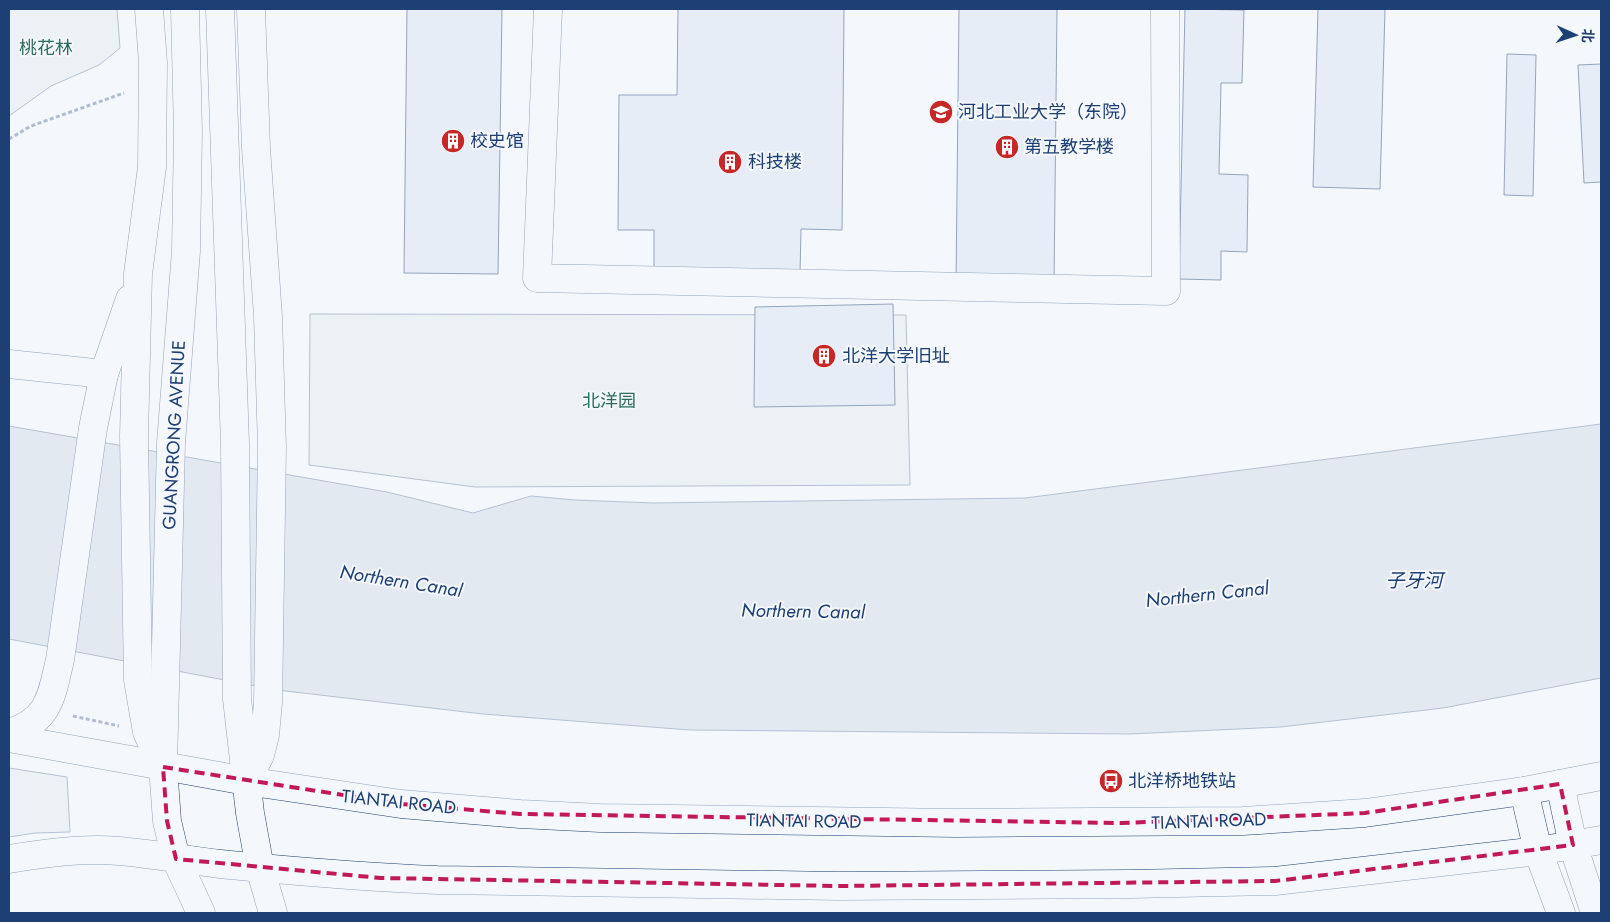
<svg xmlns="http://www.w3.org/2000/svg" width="1610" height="922" viewBox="0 0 1610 922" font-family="Jost,'Noto Sans SC',sans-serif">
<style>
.green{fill:#e3e9f0;stroke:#687fa3}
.water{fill:#cfd7e4;stroke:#687fa3}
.building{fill:#d5e0f0;stroke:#1d3f73}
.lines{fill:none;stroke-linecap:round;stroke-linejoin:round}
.minor-casing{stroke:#1d3f73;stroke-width:29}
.major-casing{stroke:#1d3f73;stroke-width:29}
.path{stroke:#5e769c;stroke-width:3;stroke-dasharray:4 2.5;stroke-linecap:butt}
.minor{stroke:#f4f7fb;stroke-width:28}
.major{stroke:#f4f7fb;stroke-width:28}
.marked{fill:none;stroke:#c2185b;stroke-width:4;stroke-dasharray:10 6;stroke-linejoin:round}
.labels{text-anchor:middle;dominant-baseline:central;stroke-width:4;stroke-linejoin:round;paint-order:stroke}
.park-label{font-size:18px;fill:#2c6c60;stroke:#f4f7fb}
.poi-label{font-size:18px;fill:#1d3f73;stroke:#f4f7fb;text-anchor:start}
.street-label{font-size:18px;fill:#1d3f73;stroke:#f4f7fb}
.water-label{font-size:19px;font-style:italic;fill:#1d3f73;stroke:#f4f7fb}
</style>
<rect width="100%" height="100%" fill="#f4f7fb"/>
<g class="green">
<path d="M9,9H117L120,48L99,65L51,86L9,116Z"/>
<path d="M310,314L906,315L910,485L475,487L309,465Z"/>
<path d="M9,768L67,777L70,832L35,833L9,837Z"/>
</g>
<path class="water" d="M1601,424V678L1443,708L1281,727L1130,734L690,730L483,714L277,690L9,639V426L387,492L473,513L531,496L575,500L653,503L1025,498Z"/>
<g class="building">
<path d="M407,9H502L498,274L404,273Z"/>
<path d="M678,9H844L842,230L801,229L800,274L654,273V230H618L619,95H677Z"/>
<path d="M959,9H1057L1054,285L956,284Z"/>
<path d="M1185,9L1244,10L1242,83H1221L1219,174L1248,175L1247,252L1221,251V280L1179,279Z"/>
<path d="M1318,9H1385L1380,189L1313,187Z"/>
<path d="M1507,54L1536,55L1533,196L1504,195Z"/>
<path d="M1601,64V182L1584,183L1578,65Z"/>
<path d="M893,304L895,405L754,407L755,307Z"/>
</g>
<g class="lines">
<g class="minor-casing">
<g id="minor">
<path d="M548,9L537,278L1166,291L1165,9"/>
<path d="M9,364L104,374"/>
<path d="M1560,784L1573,845L1595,913"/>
<path d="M1524,791L1538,851L1561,913"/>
</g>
</g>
<g class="major-casing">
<g id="major">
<path d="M149,9L153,63L152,167L138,274L134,436L138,680L147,732L156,752"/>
<path d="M185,9L188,132L186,251L171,443L163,767L167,821L176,859L201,913"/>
<path d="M220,9L235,444L237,699L250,813L260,868L273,913"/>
<path d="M9,733C50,720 51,697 60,660L93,428L104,374L130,299"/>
<path d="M9,738L246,781L401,804L520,814L600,818L956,823L1243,821L1365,813L1524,791L1601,776"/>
<path d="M247,780L260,755L265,735L268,703L272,447L268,316L256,148L251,9"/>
<path d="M9,859C45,853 82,848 119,851C153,854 186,860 220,864C292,871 365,877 437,880L838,886L1130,884L1275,881L1538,851L1601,840"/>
</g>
</g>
<g class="path">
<path d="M9,139L31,126L124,93"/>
<path d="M73,716L119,726"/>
</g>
<use href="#minor" class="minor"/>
<use href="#major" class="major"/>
</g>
<path d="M0 0H1610V922H0ZM163,767L401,804L520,814L1122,823L1365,813L1560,784L1573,845L1275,881L838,886L381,878L176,859L167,821Z" fill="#f4f7fb" fill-opacity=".55" fill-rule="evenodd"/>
<path class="marked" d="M163,767L401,804L520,814L1122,823L1365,813L1560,784L1573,845L1275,881L838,886L381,878L176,859L167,821Z"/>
<defs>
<g id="university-disc" transform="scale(1.25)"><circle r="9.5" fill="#c62828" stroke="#f4f7fb"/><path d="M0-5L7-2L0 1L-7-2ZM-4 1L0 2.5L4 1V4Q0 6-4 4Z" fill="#fff"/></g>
<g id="building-disc" transform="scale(1.25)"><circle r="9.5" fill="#c62828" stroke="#f4f7fb"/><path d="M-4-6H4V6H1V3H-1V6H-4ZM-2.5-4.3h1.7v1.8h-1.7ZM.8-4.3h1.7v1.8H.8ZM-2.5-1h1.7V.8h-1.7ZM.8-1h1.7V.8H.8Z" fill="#fff"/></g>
<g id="bus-disc" transform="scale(1.25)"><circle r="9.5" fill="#c62828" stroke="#f4f7fb"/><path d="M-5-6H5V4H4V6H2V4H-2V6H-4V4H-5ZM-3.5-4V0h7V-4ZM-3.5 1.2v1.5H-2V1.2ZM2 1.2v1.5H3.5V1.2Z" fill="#fff"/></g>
</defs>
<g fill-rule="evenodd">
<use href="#university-disc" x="941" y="112"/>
<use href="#building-disc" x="453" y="141"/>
<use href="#building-disc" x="1007" y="147"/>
<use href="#building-disc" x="730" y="162"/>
<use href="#building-disc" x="824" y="356"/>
<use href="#bus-disc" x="1111" y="781"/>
</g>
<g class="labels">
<g class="park-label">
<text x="46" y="48">桃花林</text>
<text x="609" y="401">北洋园</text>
</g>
<g class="poi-label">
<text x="958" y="112">河北工业大学（东院）</text>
<text x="470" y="141">校史馆</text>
<text x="1024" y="147">第五教学楼</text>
<text x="748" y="162">科技楼</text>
<text x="842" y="356">北洋大学旧址</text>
<text x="1128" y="781">北洋桥地铁站</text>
</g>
<g class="street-label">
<text transform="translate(174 435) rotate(-87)">GUANGRONG AVENUE</text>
<text transform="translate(399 802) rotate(6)">TIANTAI ROAD</text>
<text transform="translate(804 821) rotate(1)">TIANTAI ROAD</text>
<text transform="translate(1209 821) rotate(-2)">TIANTAI ROAD</text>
</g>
<g class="water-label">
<text x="1414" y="580">子牙河</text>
<text transform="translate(401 581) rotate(9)">Northern Canal</text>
<text transform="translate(1207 594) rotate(-6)">Northern Canal</text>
<text transform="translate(803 611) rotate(1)">Northern Canal</text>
</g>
</g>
<rect width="1610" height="922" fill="none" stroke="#1d3f73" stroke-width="20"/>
<g transform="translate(1575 35) rotate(93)" stroke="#f4f7fb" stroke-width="4" paint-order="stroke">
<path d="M0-4L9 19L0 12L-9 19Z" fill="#1d3f73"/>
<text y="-8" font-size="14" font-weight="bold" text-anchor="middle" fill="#1d3f73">北</text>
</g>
</svg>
